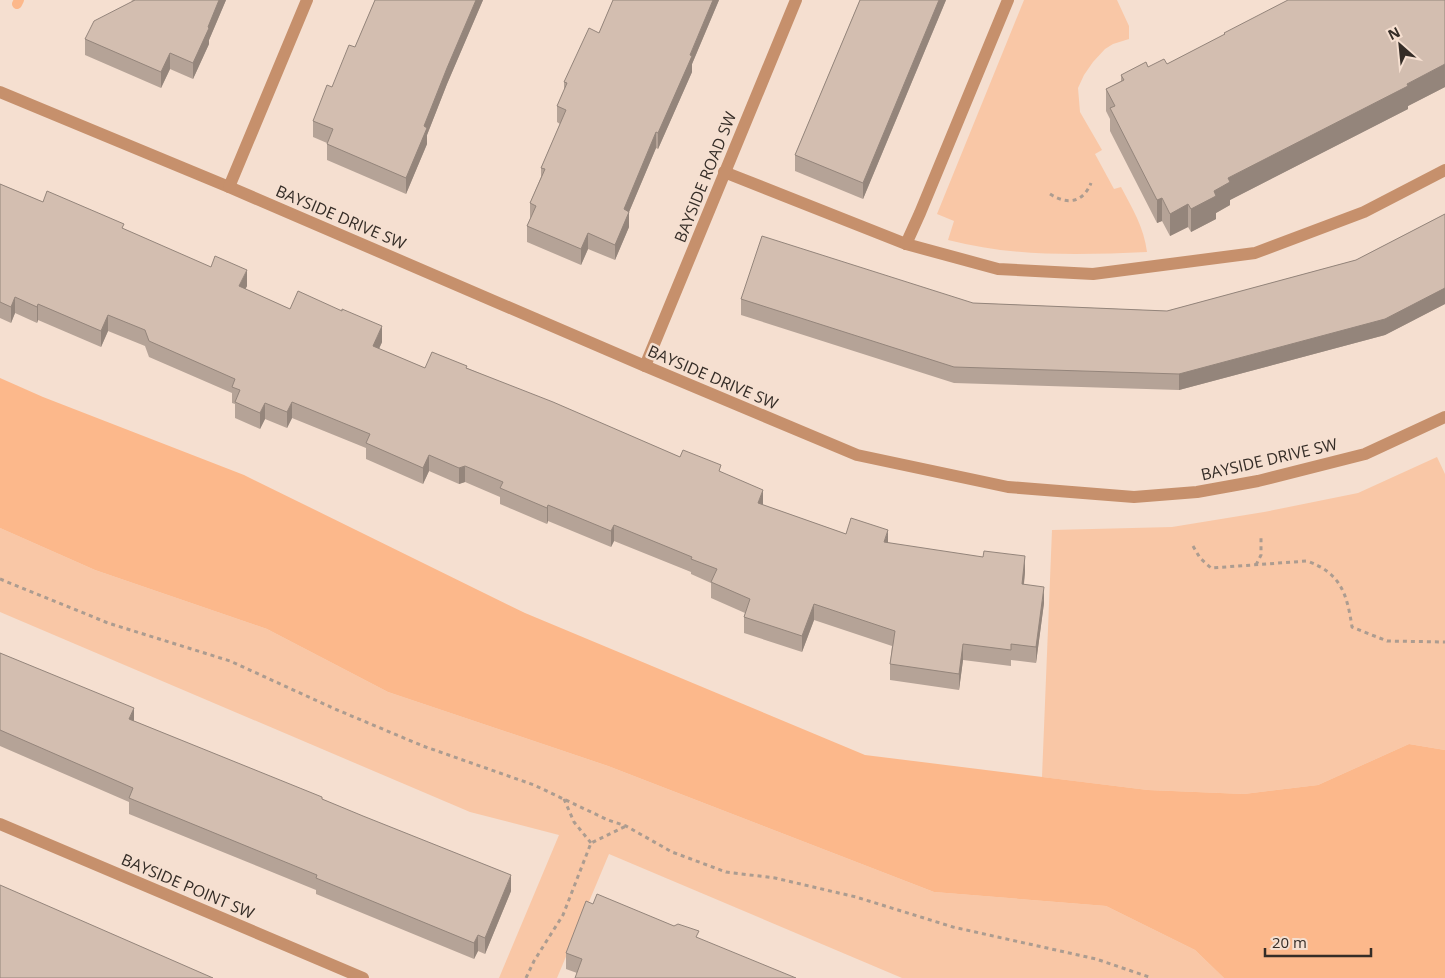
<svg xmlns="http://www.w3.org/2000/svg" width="1445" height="978" viewBox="0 0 1445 978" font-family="'Open Sans',sans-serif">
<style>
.green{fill:#f9c7a6}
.water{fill:#fcb88b}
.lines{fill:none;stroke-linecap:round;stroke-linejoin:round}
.stream{stroke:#fcb88b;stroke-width:10}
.path{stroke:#ac9c90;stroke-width:3;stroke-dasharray:4 4;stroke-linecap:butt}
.minor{stroke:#c6906c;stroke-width:12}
.wall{fill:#b5a397}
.shaded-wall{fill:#94857b}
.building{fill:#d3beb0;stroke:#94857b}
.labels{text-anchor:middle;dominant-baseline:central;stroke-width:5;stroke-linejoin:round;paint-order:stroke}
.street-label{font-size:16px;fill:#352d27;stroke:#f5dfd0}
</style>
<rect width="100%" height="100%" fill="#f5dfd0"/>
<g class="green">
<path d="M1024,0H1117L1129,26V39L1113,44L1105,49L1093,62L1084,75L1078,88L1080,112L1102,150L1095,154L1114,189L1121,187C1132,208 1144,227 1147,252C1080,255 1013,257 948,240L954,221L937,214Z"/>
<path d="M1437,457L1445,474V750L1409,744L1318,785L1244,794L1148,790L1042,777L1052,530L1172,527L1264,512L1358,493Z"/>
<path d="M0,528L95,570L267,629L388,692L608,766L934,892L1106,906L1195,950L1224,978H902L609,854L557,978H499L559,835L470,812L0,612Z"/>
</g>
<path class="water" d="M0,378L43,397L244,475L525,613L865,755L1148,790L1244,794L1318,785L1409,744L1445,750V978H1224L1195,950L1106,906L934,892L608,766L388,692L267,629L95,570L0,528Z"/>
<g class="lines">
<path class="stream" d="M17,4L19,0"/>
<g class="path">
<path d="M1050,194C1067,205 1083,203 1091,183"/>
<path d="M1193,546L1200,558L1211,568L1307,561C1341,573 1347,594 1352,627L1387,641L1445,642"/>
<path d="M1256,565L1261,555V535"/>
<path d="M0,579L108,623L230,661L335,709L423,746L534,785L608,820L626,826L672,852L726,872L775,878L856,897L953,927L1096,959L1152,978"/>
<path d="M564,799L574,822L591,843"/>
<path d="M526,978L534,961L563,915L591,843L626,826"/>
</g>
<g class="minor">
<path d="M0,92L229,187L645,366L857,455L1008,487L1134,497L1197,492L1258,481L1365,454L1445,417"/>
<path d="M724,172L906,244L998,269L1093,274L1255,253L1364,212L1445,170"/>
<path d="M229,187L307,0"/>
<path d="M906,244L920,213L1008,0"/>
<path d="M645,366L796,0"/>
<path d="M0,824L363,978"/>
</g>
</g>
<g class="wall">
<path d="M131,0H226L209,40V44L193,79L170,69L161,88L85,55V39L133,1Z"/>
<path d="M375,0H483L447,84L427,135V144L406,194L327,160V143L313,137V121L355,47Z"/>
<path d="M613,0H719L692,64V72L658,149L656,148L629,212V227L615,260L588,249L581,265L527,242V226L530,219V203L541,177V168L560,124L557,122V106L564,91V82L599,33Z"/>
<path d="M860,0H946L863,199L795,171V155Z"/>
<path d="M1445,0V87L1408,106V109L1230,200V205L1216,213V219L1191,232L1188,227L1170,236L1162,221L1157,223L1110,131V119L1106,111V89L1121,81V75L1148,67L1167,64L1224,35V33Z"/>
<path d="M0,184L43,202L124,229L247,286L245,289L290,309L382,342L379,349L425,368H467L680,457L721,472L763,505L846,534L1025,572L1024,584L1044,603L1036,663L1011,660V666L963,660L959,690L890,680V664L892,646L814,620L802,652L744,633V617L745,613L711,598V583L691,574V572L614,541L611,547L548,521L547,524L500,504V497L465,482L459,484L429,471L423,484L366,459V448L292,418L287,428L265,419L260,429L235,418V404L232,403V393L149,357L145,346L108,331L101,347L38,320L37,323L15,313L11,323L0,318Z"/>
<path d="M1445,214V304L1385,335L1179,390L954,383L741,315V299L973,303L1167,311L1356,260Z"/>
<path d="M0,653L134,721L322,799L511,891L485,954L478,951L474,959L316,894V890L129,814V802L0,746Z"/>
<path d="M593,904L674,926L577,973L566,969V953Z"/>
</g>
<g class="shaded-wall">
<path d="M219,0H226L209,40V44L193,79V63Z"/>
<path d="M476,0H483L447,84L427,135V144L406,194V178L424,126L447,68Z"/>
<path d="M713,0H719L692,64V72L658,149V133Z"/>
<path d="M939,0H946L863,199V183Z"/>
<path d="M170,53V69L161,88V72Z"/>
<path d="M1445,64V87L1408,106V109L1230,200V205L1216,213V219L1191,232V209L1228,178Z"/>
<path d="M656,132V148L629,212V227L615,260V245L624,209Z"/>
<path d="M1162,198V221L1157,223V200Z"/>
<path d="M1188,204V227L1170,236V214Z"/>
<path d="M588,233V249L581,265V249Z"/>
<path d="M247,270V286L239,302V286Z"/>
<path d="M1445,288V304L1385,335L1179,390V374Z"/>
<path d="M15,297V313L11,323V307Z"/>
<path d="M38,304V320L37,323V307Z"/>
<path d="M108,315V331L101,347V331Z"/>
<path d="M382,326V342L373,362V346Z"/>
<path d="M292,402V418L287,428V412Z"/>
<path d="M265,403V419L260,429V413Z"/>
<path d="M429,455V471L423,484V468Z"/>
<path d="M465,466V482L459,484V468Z"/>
<path d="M763,490V506L758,503Z"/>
<path d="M548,505V521L547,524V508Z"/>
<path d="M614,525V541L611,547V531Z"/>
<path d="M888,530V546L884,542Z"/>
<path d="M1025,556V572L1022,600V584Z"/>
<path d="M1044,587V603L1036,663V647Z"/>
<path d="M814,604V620L802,652V636Z"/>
<path d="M963,644V660L959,690V674Z"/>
<path d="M134,708V724L129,719Z"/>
<path d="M511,875V891L485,954V938Z"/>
<path d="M478,935V951L474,959V943Z"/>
</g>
<g class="building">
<path d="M135,0H219L208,27L209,28L193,63L170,53L161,72L85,39L94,21Z"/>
<path d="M375,0H476L447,68L424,126L427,128L406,178L327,144L333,129L313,121L327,85L332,87L349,45L355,47Z"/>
<path d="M613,0H713L690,55L692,56L658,133L656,132L624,209L629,212L615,245L588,233L581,249L527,226L536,206L530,203L545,169L541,168L566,110L557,106L567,83L564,82L589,28L599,33Z"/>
<path d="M860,0H939L863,183L795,155Z"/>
<path d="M1288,0H1445V64L1407,84L1408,86L1228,178L1230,182L1214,191L1216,196L1191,209L1188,204L1170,214L1162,198L1157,200L1110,108L1115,106L1106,89L1124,80L1121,75L1146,62L1148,67L1164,59L1167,64L1225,34L1224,33Z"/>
<path d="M0,184L43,202L47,191L124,224L122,228L211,267L215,256L247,270L239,286L290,309L298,291L342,311V309L382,326L373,346L425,368L432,352L467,366L466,368L553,402L680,457L683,450L721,465L719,471L763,490L758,503L846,534L851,518L888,530L884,542L983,557L984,551L1025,556L1022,584L1044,587L1036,647L1011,644V650L963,644L959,674L890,664L895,631L814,604L802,636L744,617L750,599L711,582L717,569L691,559L692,557L614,525L611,531L548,505L547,508L500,488L503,482L465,466L459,468L429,455L423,468L366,443L370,434L292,402L287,412L265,403L260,413L235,402L240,390L232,387L235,379L149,341L145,330L108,315L101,331L38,304L37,307L15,297L11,307L0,302Z"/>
<path d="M1445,214V288L1385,319L1179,374L954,367L741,299L762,236L973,303L1167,311L1356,260Z"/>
<path d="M0,653L134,708L129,719L322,797V799L363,816L511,875L485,938L478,935L474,943L316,878L317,875L129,798L133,788L0,730Z"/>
<path d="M0,885L213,978H0Z"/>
<path d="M597,894L674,926L678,924L699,931L696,937L796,978H575L582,959L566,953L586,901L593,904Z"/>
</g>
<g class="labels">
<g class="street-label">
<text transform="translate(705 177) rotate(-68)">BAYSIDE ROAD SW</text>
<text transform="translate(341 217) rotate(23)">BAYSIDE DRIVE SW</text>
<text transform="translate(713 377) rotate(23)">BAYSIDE DRIVE SW</text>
<text transform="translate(1269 459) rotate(-13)">BAYSIDE DRIVE SW</text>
<text transform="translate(188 886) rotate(23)">BAYSIDE POINT SW</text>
</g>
</g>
<g transform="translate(1400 45) rotate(333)" stroke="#f5dfd0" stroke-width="4" paint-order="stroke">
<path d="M0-4L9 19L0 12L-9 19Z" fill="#352d27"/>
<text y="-8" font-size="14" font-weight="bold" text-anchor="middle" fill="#352d27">N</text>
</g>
<path d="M1265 948v8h106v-8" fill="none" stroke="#352d27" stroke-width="2.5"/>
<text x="1272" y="948" font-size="15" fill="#352d27" stroke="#f5dfd0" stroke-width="4" paint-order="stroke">20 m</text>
</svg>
